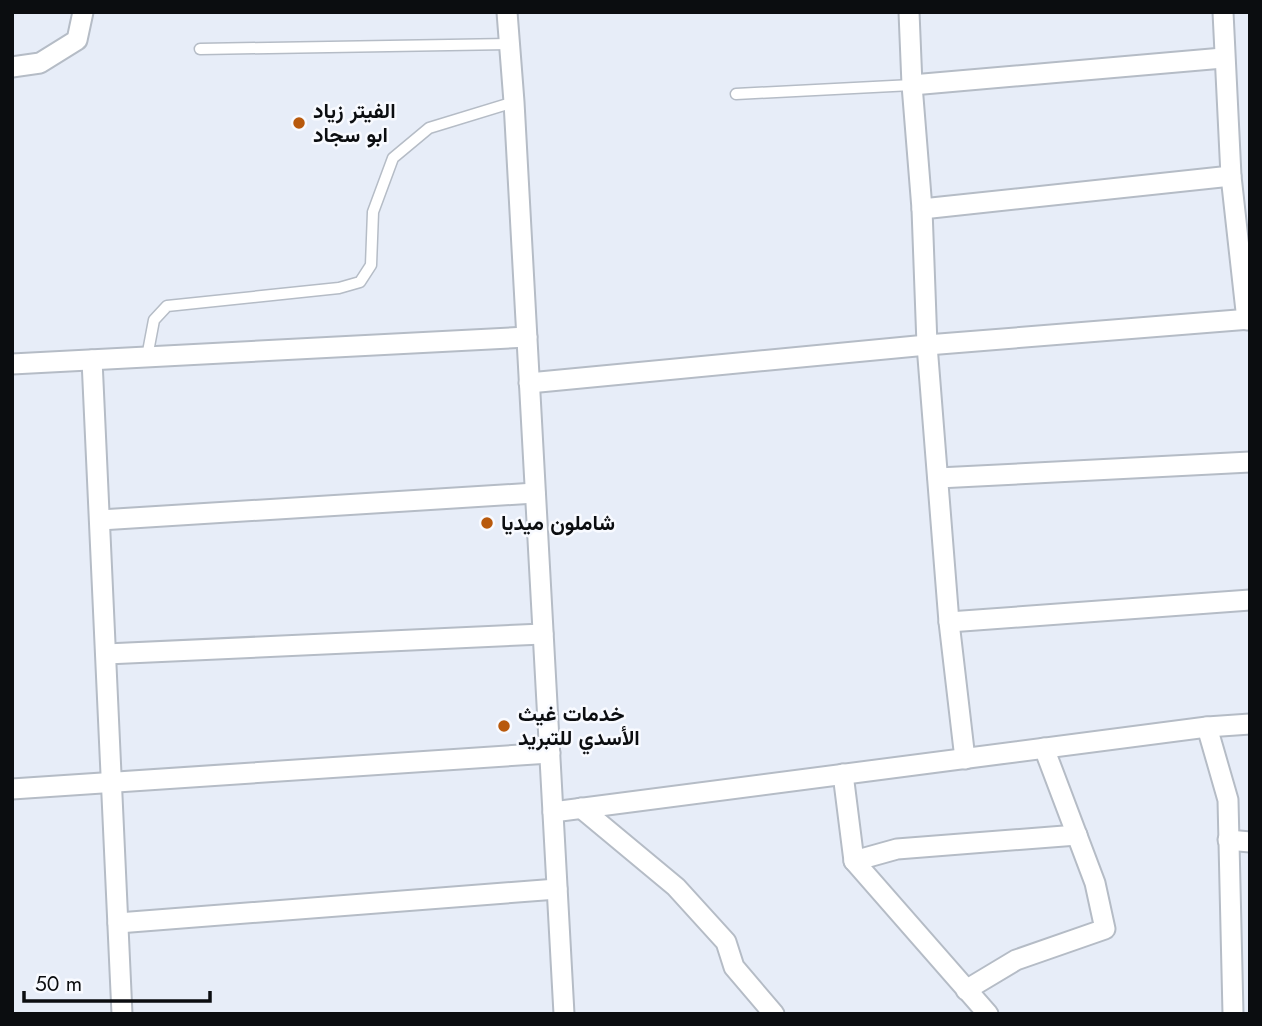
<svg xmlns="http://www.w3.org/2000/svg" width="1262" height="1026" viewBox="0 0 1262 1026" font-family="Jost,Vazirmatn,sans-serif">
<style>
.lines{fill:none;stroke-linecap:round;stroke-linejoin:round}
.lane-casing{stroke:#b5bcc6;stroke-width:13}
.street-casing{stroke:#b5bcc6;stroke-width:23}
.lane{stroke:#fff;stroke-width:10}
.street{stroke:#fff;stroke-width:19}
.poi-dot{fill:#b8590c;stroke:#f8faff;stroke-width:2.5}
.labels{text-anchor:middle;dominant-baseline:central;stroke-width:5;stroke-linejoin:round;paint-order:stroke}
.poi-label{font-size:21px;font-weight:bold;fill:#0b0d10;stroke:#f8faff;text-anchor:start}
</style>
<rect width="100%" height="100%" fill="#e7edf8"/>
<g class="lines">
<g class="lane-casing">
<g id="lane">
<path d="M200,49L509,44"/>
<path d="M736,94L912,85"/>
<path d="M147,357L154,320L167,306L339,288L360,282L371,265L373,212L393,158L429,128L514,102"/>
</g>
</g>
<g class="street-casing">
<g id="street">
<path d="M507,12L514,102L564,1014"/>
<path d="M909,12L912,85L922,209L927,345L949,622L965,759"/>
<path d="M1223,12L1231,176L1247,320"/>
<path d="M12,67L40,63L77,40L83,12"/>
<path d="M912,85L1223,58"/>
<path d="M922,209L1231,176"/>
<path d="M92,360L122,1014"/>
<path d="M12,364L527,337"/>
<path d="M529,383L927,345L1250,319"/>
<path d="M938,478L1250,462"/>
<path d="M100,520L535,493"/>
<path d="M949,622L1250,600"/>
<path d="M106,654L543,634"/>
<path d="M1207,727L1228,800L1233,1014"/>
<path d="M843,774L854,861L988,1014"/>
<path d="M12,789L550,753"/>
<path d="M581,808L676,887L726,942L734,967L774,1014"/>
<path d="M553,812L1207,727L1250,724"/>
<path d="M1228,840L1250,842"/>
<path d="M854,861L897,849L1077,835"/>
<path d="M118,923L557,889"/>
<path d="M966,990L1016,960L1105,929L1095,883L1044,748"/>
</g>
</g>
<use href="#lane" class="lane"/>
<use href="#street" class="street"/>
</g>
<g class="poi-dot">
<circle cx="299" cy="123" r="7"/>
<circle cx="487" cy="523" r="7"/>
<circle cx="504" cy="726" r="7"/>
</g>
<g class="labels">
<g class="poi-label">
<text x="313" y="111">الفيتر زياد<tspan x="313" dy="24">ابو سجاد</tspan></text>
<text x="501" y="523">شاملون ميديا</text>
<text x="518" y="714">خدمات غيث<tspan x="518" dy="24">الأسدي للتبريد</tspan></text>
</g>
</g>
<rect width="1262" height="1026" fill="none" stroke="#0b0d10" stroke-width="28"/>
<path d="M24 991v10h186v-10" fill="none" stroke="#0b0d10" stroke-width="3.5"/>
<text x="35" y="991" font-size="21" fill="#0b0d10" stroke="#f8faff" stroke-width="5" paint-order="stroke">50 m</text>
</svg>
